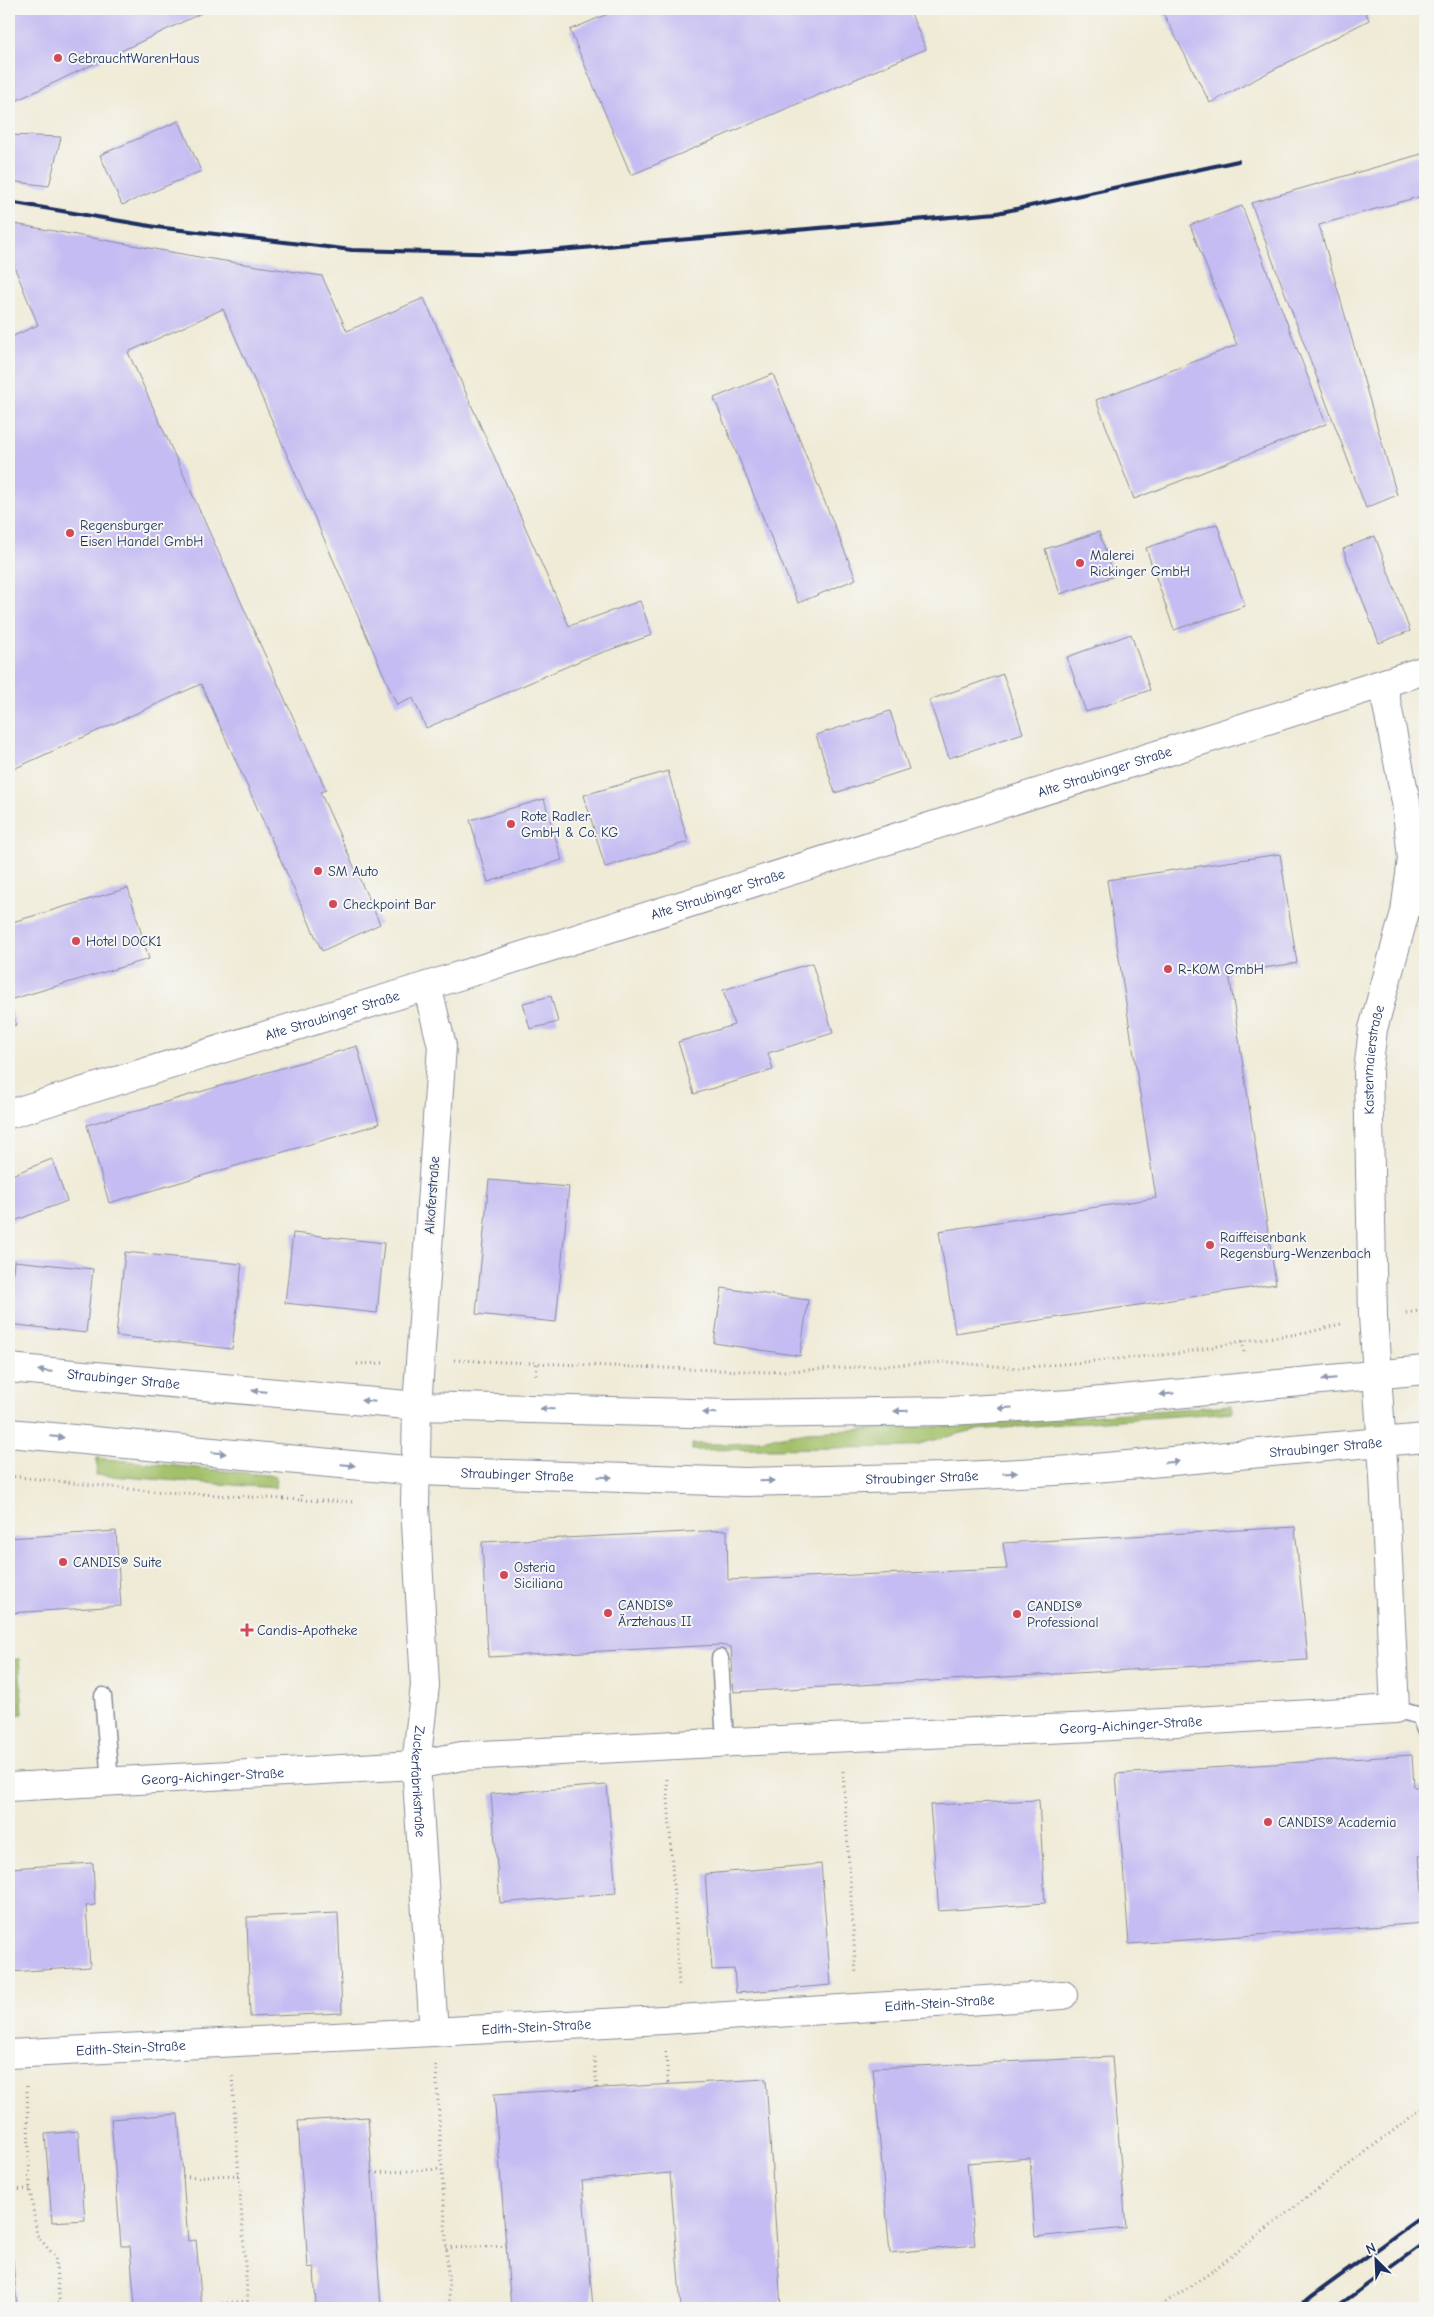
<svg xmlns="http://www.w3.org/2000/svg" width="1434" height="2317" viewBox="0 0 1434 2317" font-family="'Comic Neue',sans-serif">
<style>
.green{fill:#a2c068;stroke:#5e7863}
.building{fill:#c4bcf2}
.lines{fill:none;stroke-linecap:round;stroke-linejoin:round}
.lane-casing{stroke:#868d9a;stroke-width:19}
.street-casing{stroke:#868d9a;stroke-width:30}
.secondary-casing{stroke:#868d9a;stroke-width:30}
.path{stroke:#868d9a;stroke-width:3;stroke-dasharray:1 4;stroke-linecap:butt}
.lane{stroke:#fff;stroke-width:16}
.street{stroke:#fff;stroke-width:28}
.secondary{stroke:#fff;stroke-width:28}
.rail{stroke:#1b2f5e;stroke-width:4}
.oneway{fill:#8d97ae}
.poi-dot{fill:#d1495b;stroke:#f6f6f2;stroke-width:2}
.labels{text-anchor:middle;dominant-baseline:central;stroke-width:4;stroke-linejoin:round;paint-order:stroke}
.poi-label{font-size:14px;fill:#1b2f5e;stroke:#f6f6f2;text-anchor:start}
.street-label{font-size:14px;fill:#1b2f5e;stroke:#f6f6f2}
</style>
<rect width="100%" height="100%" fill="#f6f6f2"/>
<filter id="ink" filterUnits="userSpaceOnUse"><feTurbulence type="fractalNoise" baseFrequency=".02" numOctaves="2"/><feDisplacementMap in="SourceGraphic" scale="10" xChannelSelector="R" yChannelSelector="G"/><feConvolveMatrix kernelMatrix="1 2 1 2 8 2 1 2 1" color-interpolation-filters="sRGB"/></filter>
<filter id="wash" filterUnits="userSpaceOnUse"><feTurbulence type="fractalNoise" baseFrequency=".0096" numOctaves="4" result="noise"/><feDisplacementMap in="SourceGraphic" scale="20" xChannelSelector="R" yChannelSelector="G"/><feGaussianBlur stdDeviation="1.12" result="paint"/><feColorMatrix in="noise" values="0 0 0 0 0 0 0 0 0 0 0 0 0 0 0 0 0 1.4 0 .05"/><feComposite in="paint" operator="in"/></filter>
<g filter="url(#wash)">
<rect width="100%" height="100%" fill="#f0ebd7"/>
<g class="green">
<path d="M1231,1405L1233,1412L974,1430L907,1447L692,1450V1444H734L807,1432L972,1425Z"/>
<path d="M97,1458L276,1476L275,1488L96,1475Z"/>
<path d="M19,1659L23,1714L9,1715V1660Z"/>
</g>
<g id="blocks">
<g class="building">
<path d="M14,9H210L9,104V11Z"/>
<path d="M619,9H909L926,49L631,175L570,30Z"/>
<path d="M1161,9H1364L1369,20L1210,103Z"/>
<path d="M179,121L201,171L122,205L100,155Z"/>
<path d="M9,135L61,137L49,186L9,181Z"/>
<path d="M1425,153V195L1319,225L1397,495L1366,508L1251,203Z"/>
<path d="M1242,206L1326,424L1134,499L1096,400L1237,345L1190,225Z"/>
<path d="M9,223L199,257L322,276L347,331L424,298L569,626L640,601L652,635L584,659L426,728L413,698L397,705L223,309L128,352L326,790L320,792L380,924L322,951L201,684L9,771V338L38,325L9,254Z"/>
<path d="M773,374L856,579L798,603L714,398Z"/>
<path d="M1217,524L1245,606L1174,630L1146,548Z"/>
<path d="M1099,532L1114,576L1060,594L1045,549Z"/>
<path d="M1375,536L1410,631L1379,643L1343,549Z"/>
<path d="M1131,634L1150,690L1086,712L1067,657Z"/>
<path d="M1003,674L1023,733L949,758L929,700Z"/>
<path d="M890,711L909,769L835,793L816,735Z"/>
<path d="M668,771L688,842L605,867L584,795Z"/>
<path d="M544,799L562,860L488,882L470,820Z"/>
<path d="M1280,854L1297,963L1229,973L1276,1284L955,1333L939,1231L1156,1198L1107,880Z"/>
<path d="M128,888L149,959L9,1000V923Z"/>
<path d="M812,963L833,1033L768,1053L773,1070L694,1094L678,1042L734,1025L723,990Z"/>
<path d="M551,996L558,1022L530,1029L523,1003Z"/>
<path d="M9,1002L16,1025L9,1027Z"/>
<path d="M357,1046L379,1124L109,1203L87,1125Z"/>
<path d="M52,1159L67,1201L9,1223V1176Z"/>
<path d="M489,1180L569,1187L556,1322L476,1314Z"/>
<path d="M293,1233L384,1243L377,1313L285,1303Z"/>
<path d="M125,1252L242,1264L232,1349L116,1336Z"/>
<path d="M14,1261L93,1269L86,1333L9,1324Z"/>
<path d="M722,1288L808,1300L800,1356L714,1343Z"/>
<path d="M1295,1527L1308,1660L734,1692L731,1647L719,1645L488,1657L482,1542L727,1530L728,1580L1007,1569L1003,1543Z"/>
<path d="M116,1531L121,1606L9,1613V1538Z"/>
<path d="M1412,1755L1414,1787H1425V1855L1419,1856L1425,1923L1129,1944L1116,1774Z"/>
<path d="M607,1785L616,1893L500,1903L491,1794Z"/>
<path d="M1039,1800L1045,1903L939,1911L930,1805Z"/>
<path d="M93,1863L95,1905L86,1906L90,1967L9,1972V1868Z"/>
<path d="M821,1864L831,1985L736,1993L734,1969L712,1970L705,1874Z"/>
<path d="M338,1913L342,2013L250,2017L247,1917Z"/>
<path d="M1112,2057L1126,2228L1035,2237L1030,2158L967,2163L975,2245L890,2253L873,2068Z"/>
<path d="M766,2079L781,2308H681L670,2173L582,2181L593,2308H511L494,2094Z"/>
<path d="M178,2114L188,2241L196,2240L202,2308H135L130,2246H121L111,2119Z"/>
<path d="M368,2117L381,2308H316L314,2267L308,2268L298,2121Z"/>
<path d="M78,2131L85,2220L52,2222L45,2134Z"/>
<path d="M9,2260H13L17,2308H9Z"/>
</g>
</g>
</g>
<g filter="url(#ink)">
<use href="#blocks" fill-opacity="0" stroke="#868d9a" stroke-width="1"/>
<g class="lines">
<g class="lane-casing">
<g id="lane">
<path d="M720,1658L725,1742"/>
<path d="M103,1696L110,1782"/>
<path d="M1395,1709L1420,1716L1425,1730"/>
</g>
</g>
<g class="street-casing">
<g id="street">
<path id="s1" d="M427,986L442,1046L417,1406L415,1505L425,1685L416,1765L434,2032"/>
<path id="s2" d="M9,1114L427,986L1425,670"/>
<path id="s3" d="M9,1787L416,1765L462,1756L734,1742L1095,1727L1395,1709L1384,1476L1373,1316L1368,1071L1373,1029L1405,912L1412,859L1406,802L1383,685"/>
<path id="s4" d="M9,2054L663,2020L1063,1995"/>
</g>
</g>
<g class="secondary-casing">
<g id="secondary">
<path id="s5" d="M9,1368L417,1406L730,1414L950,1411L1070,1404L1425,1370"/>
<path id="s6" d="M9,1433L416,1471L745,1482L944,1477L1073,1470L1425,1438"/>
</g>
</g>
<g class="path">
<path d="M1422,1311L1425,1320"/>
<path d="M1406,1313L1425,1310"/>
<path d="M1243,1341L1244,1352"/>
<path d="M454,1360L768,1372L946,1362L1019,1368L1182,1353L1243,1341L1306,1333L1341,1324"/>
<path d="M357,1364L385,1363"/>
<path d="M536,1375L537,1363"/>
<path d="M9,1476L149,1491L301,1500"/>
<path d="M301,1495V1500L355,1502"/>
<path d="M843,1771L856,1974"/>
<path d="M667,1779L679,1985"/>
<path d="M666,2052L668,2084"/>
<path d="M594,2057L597,2089"/>
<path d="M436,2065L450,2308"/>
<path d="M232,2076L248,2308"/>
<path d="M27,2086L30,2189L37,2235L55,2257L60,2308"/>
<path d="M372,2173L441,2169"/>
<path d="M183,2177L239,2175"/>
<path d="M9,2190L30,2189"/>
<path d="M446,2248L507,2246"/>
<path d="M202,2305L247,2301"/>
<path d="M17,2307L60,2303"/>
<path d="M1157,2308L1207,2275L1425,2106"/>
</g>
<use href="#lane" class="lane"/>
<use href="#street" class="street"/>
<use href="#secondary" class="secondary"/>
<g class="rail">
<path d="M9,202L156,227L352,250L512,254L997,213L1238,161"/>
<path d="M1296,2308L1425,2214"/>
<path d="M1335,2308L1425,2243"/>
</g>
</g>
<defs><path id="oneway-solid" d="M-6-.8H1V-3.2L6.5 0L1 3.2V.8H-6Z" transform="scale(1.25)"/></defs>
<g class="oneway">
<use href="#oneway-solid" transform="translate(45 1371) rotate(-175)"/>
<use href="#oneway-solid" transform="translate(1329 1379) rotate(175)"/>
<use href="#oneway-solid" transform="translate(259 1391) rotate(-175)"/>
<use href="#oneway-solid" transform="translate(1167 1394) rotate(174)"/>
<use href="#oneway-solid" transform="translate(368 1401) rotate(-174)"/>
<use href="#oneway-solid" transform="translate(1005 1408) rotate(177)"/>
<use href="#oneway-solid" transform="translate(547 1409) rotate(-178)"/>
<use href="#oneway-solid" transform="translate(901 1411) rotate(179)"/>
<use href="#oneway-solid" transform="translate(710 1413) rotate(-179)"/>
<use href="#oneway-solid" transform="translate(57 1437) rotate(5)"/>
<use href="#oneway-solid" transform="translate(219 1453) rotate(5)"/>
<use href="#oneway-solid" transform="translate(1172 1462) rotate(-5)"/>
<use href="#oneway-solid" transform="translate(348 1465) rotate(5)"/>
<use href="#oneway-solid" transform="translate(1010 1473) rotate(-3)"/>
<use href="#oneway-solid" transform="translate(605 1477) rotate(2)"/>
<use href="#oneway-solid" transform="translate(767 1481) rotate(-1)"/>
</g>
</g>
<g class="poi-dot">
<circle cx="58" cy="58" r="5"/>
<circle cx="70" cy="533" r="5"/>
<circle cx="1080" cy="563" r="5"/>
<circle cx="511" cy="824" r="5"/>
<circle cx="318" cy="871" r="5"/>
<circle cx="333" cy="904" r="5"/>
<circle cx="76" cy="941" r="5"/>
<circle cx="1168" cy="969" r="5"/>
<circle cx="1210" cy="1245" r="5"/>
<circle cx="63" cy="1562" r="5"/>
<circle cx="504" cy="1575" r="5"/>
<circle cx="608" cy="1613" r="5"/>
<circle cx="1017" cy="1614" r="5"/>
<path d="M244.5 1622.5h5v5h5v5h-5v5h-5v-5h-5v-5h5z"/>
<circle cx="1268" cy="1822" r="5"/>
</g>
<g class="labels">
<g class="poi-label">
<text x="68" y="58">GebrauchtWarenHaus</text>
<text x="80" y="525">Regensburger<tspan x="80" dy="16">Eisen Handel GmbH</tspan></text>
<text x="1090" y="555">Malerei<tspan x="1090" dy="16">Rickinger GmbH</tspan></text>
<text x="521" y="816">Rote Radler<tspan x="521" dy="16">GmbH &amp; Co. KG</tspan></text>
<text x="328" y="871">SM Auto</text>
<text x="343" y="904">Checkpoint Bar</text>
<text x="86" y="941">Hotel DOCK1</text>
<text x="1178" y="969">R-KOM GmbH</text>
<text x="1220" y="1237">Raiffeisenbank<tspan x="1220" dy="16">Regensburg-Wenzenbach</tspan></text>
<text x="73" y="1562">CANDIS® Suite</text>
<text x="514" y="1567">Osteria<tspan x="514" dy="16">Siciliana</tspan></text>
<text x="618" y="1605">CANDIS®<tspan x="618" dy="16">Ärztehaus II</tspan></text>
<text x="1027" y="1606">CANDIS®<tspan x="1027" dy="16">Professional</tspan></text>
<text x="257" y="1630">Candis-Apotheke</text>
<text x="1278" y="1822">CANDIS® Academia</text>
</g>
<g class="street-label">
<text stroke="none"><textPath href="#s2" startOffset="1148">Alte Straubinger Straße</textPath></text>
<text stroke="none"><textPath href="#s2" startOffset="742">Alte Straubinger Straße</textPath></text>
<text stroke="none"><textPath href="#s2" startOffset="338">Alte Straubinger Straße</textPath></text>
<text stroke="none"><textPath href="#s3" startOffset="2039">Kastenmaierstraße</textPath></text>
<text transform="translate(432 1195) rotate(-86)">Alkoferstraße</text>
<text stroke="none"><textPath href="#s5" startOffset="115">Straubinger Straße</textPath></text>
<text stroke="none"><textPath href="#s6" startOffset="1320">Straubinger Straße</textPath></text>
<text stroke="none"><textPath href="#s6" startOffset="510">Straubinger Straße</textPath></text>
<text stroke="none"><textPath href="#s6" startOffset="915">Straubinger Straße</textPath></text>
<text stroke="none"><textPath href="#s3" startOffset="1124">Georg-Aichinger-Straße</textPath></text>
<text stroke="none"><textPath href="#s3" startOffset="204">Georg-Aichinger-Straße</textPath></text>
<text stroke="none"><textPath href="#s1" startOffset="799">Zuckerfabrikstraße</textPath></text>
<text stroke="none"><textPath href="#s4" startOffset="932">Edith-Stein-Straße</textPath></text>
<text stroke="none"><textPath href="#s4" startOffset="528">Edith-Stein-Straße</textPath></text>
<text stroke="none"><textPath href="#s4" startOffset="122">Edith-Stein-Straße</textPath></text>
</g>
</g>
<rect width="1434" height="2317" fill="none" stroke="#f6f6f2" stroke-width="30"/>
<g transform="translate(1376 2260) rotate(336)" stroke="#f6f6f2" stroke-width="4" paint-order="stroke">
<path d="M0-4L9 19L0 12L-9 19Z" fill="#1b2f5e"/>
<text y="-8" font-size="14" font-weight="bold" text-anchor="middle" fill="#1b2f5e">N</text>
</g>
</svg>
